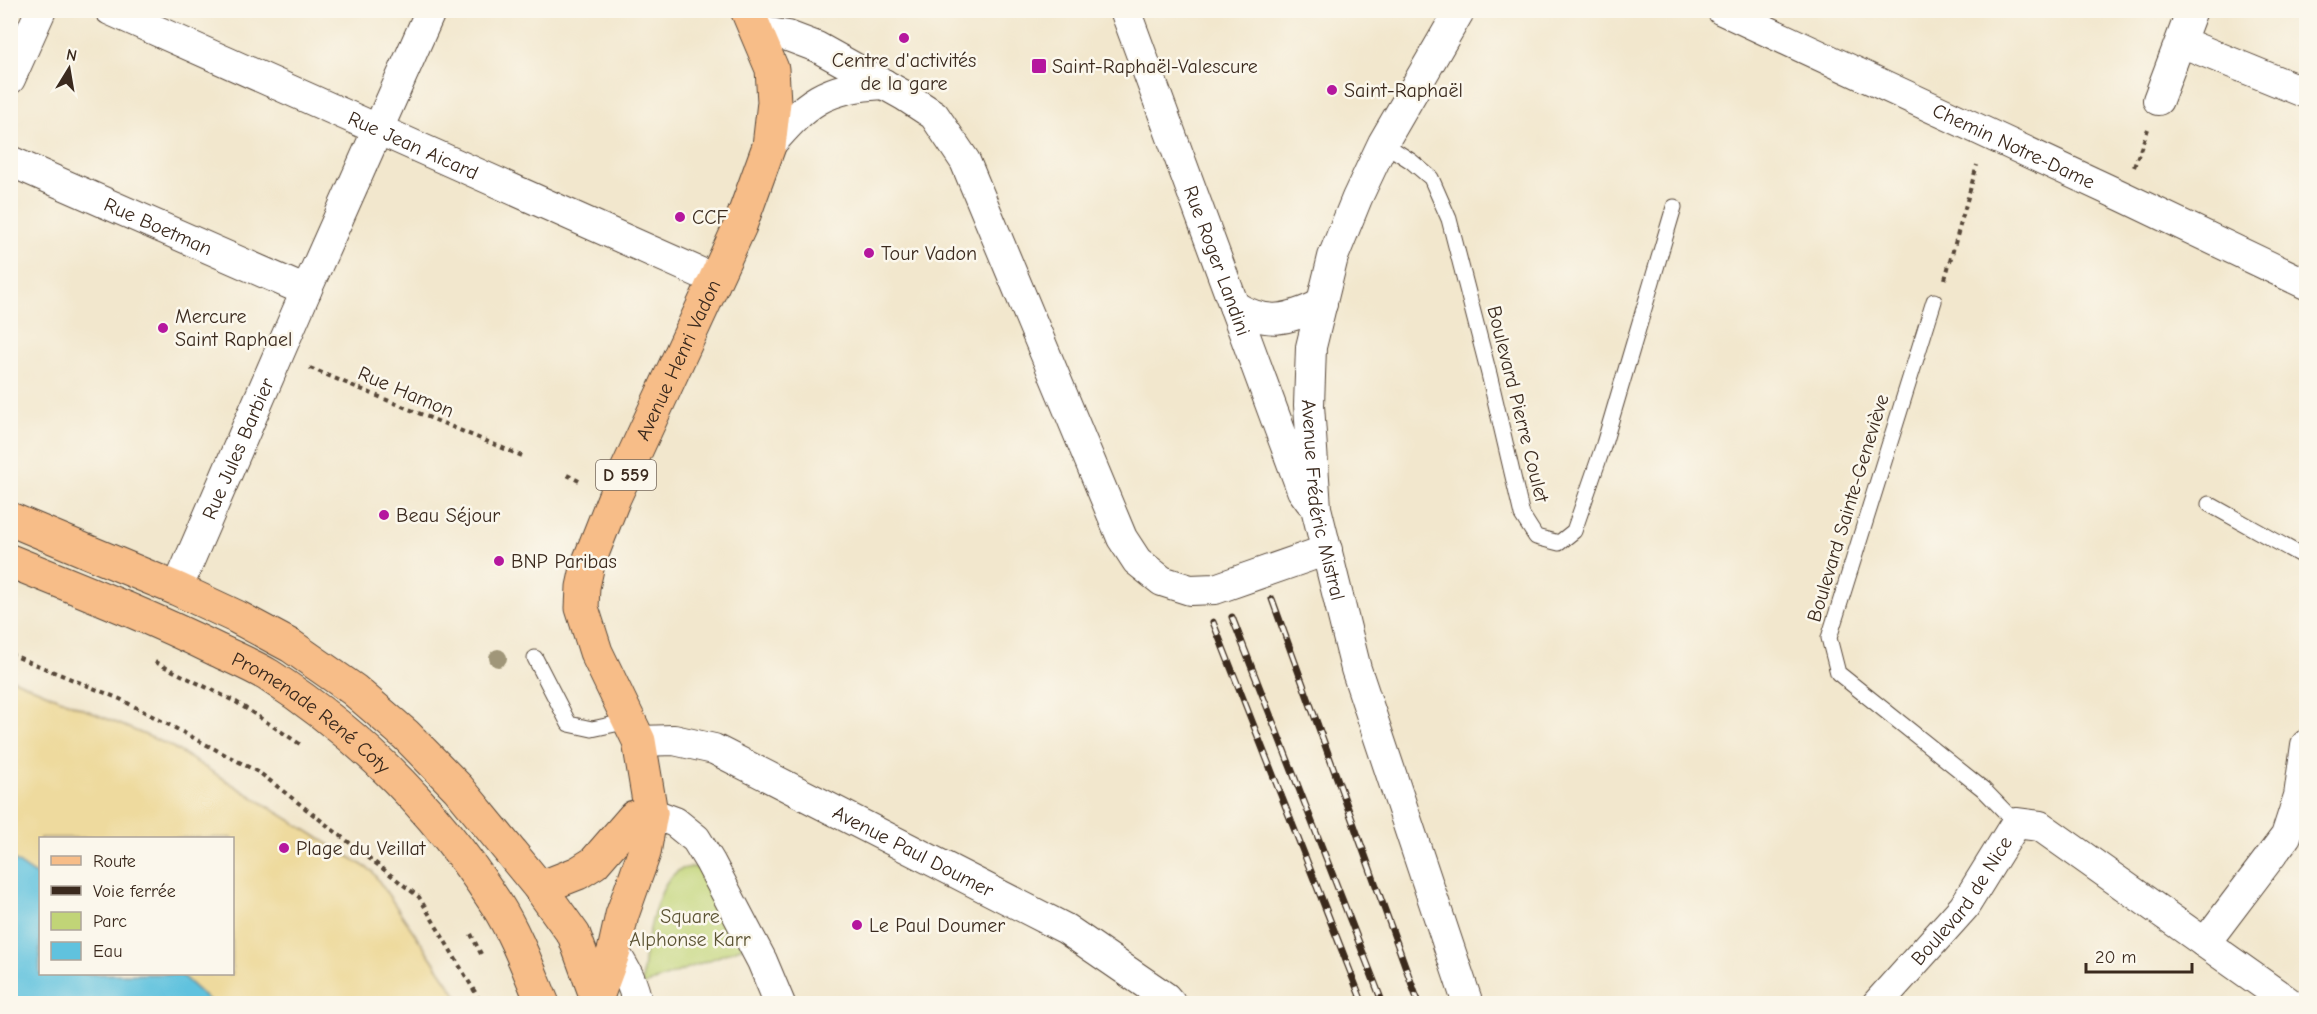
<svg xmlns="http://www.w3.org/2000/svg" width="2317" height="1014" viewBox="0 0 2317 1014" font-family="'Comic Neue',sans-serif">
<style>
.green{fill:#c1d477;stroke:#7e7f4a;stroke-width:1.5}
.sand{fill:#eeda9e;stroke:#94825e;stroke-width:1.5}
.water{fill:#60c2de;stroke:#4e767e;stroke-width:1.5}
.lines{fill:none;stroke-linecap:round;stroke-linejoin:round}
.lane-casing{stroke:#564638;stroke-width:17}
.street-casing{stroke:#564638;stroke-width:32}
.primary-casing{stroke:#564638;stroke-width:35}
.path{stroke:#564638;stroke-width:4;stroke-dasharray:4.5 4.5;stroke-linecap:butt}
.lane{stroke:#fff;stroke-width:15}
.street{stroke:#fff;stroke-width:30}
.primary{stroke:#f7bd88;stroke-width:33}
.rail-casing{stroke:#3b2a1e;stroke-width:7}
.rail{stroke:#fbf7ec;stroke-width:4.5;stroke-dasharray:14;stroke-linecap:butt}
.tree{fill:#a09679}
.poi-dot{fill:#b5179e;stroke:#fbf7ec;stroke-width:2}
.labels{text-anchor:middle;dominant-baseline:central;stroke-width:5;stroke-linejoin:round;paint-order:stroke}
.shield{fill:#fbf7ec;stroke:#75685c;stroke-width:1.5}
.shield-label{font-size:18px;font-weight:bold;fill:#3b2a1e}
.poi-label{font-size:20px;fill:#3b2a1e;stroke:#fbf7ec;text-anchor:start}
.street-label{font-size:20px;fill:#3b2a1e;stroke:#fbf7ec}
.park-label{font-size:20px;fill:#5c5434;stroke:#fbf7ec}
</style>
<rect width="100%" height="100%" fill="#fbf7ec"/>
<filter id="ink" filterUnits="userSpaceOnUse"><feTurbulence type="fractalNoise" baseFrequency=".0167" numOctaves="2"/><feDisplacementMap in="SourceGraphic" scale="12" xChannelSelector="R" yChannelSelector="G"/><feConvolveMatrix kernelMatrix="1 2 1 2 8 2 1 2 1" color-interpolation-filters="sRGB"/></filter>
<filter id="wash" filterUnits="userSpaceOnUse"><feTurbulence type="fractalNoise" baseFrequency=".008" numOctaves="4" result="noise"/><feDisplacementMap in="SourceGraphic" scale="24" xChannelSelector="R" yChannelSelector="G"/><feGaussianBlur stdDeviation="1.35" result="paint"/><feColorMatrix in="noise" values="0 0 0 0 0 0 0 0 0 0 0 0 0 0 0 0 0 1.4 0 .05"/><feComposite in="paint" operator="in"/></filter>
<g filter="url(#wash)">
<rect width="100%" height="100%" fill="#f2e7cd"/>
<path class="green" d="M692,867L703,869L743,947L642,986C643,959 653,887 678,871C681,868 688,868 692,867Z"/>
<path class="sand" d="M10,678L169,745L372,871L462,1003H212L180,974H232V838H40V878L11,858Z"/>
<path class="water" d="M11,858L40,878V974H180L212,1003H11Z"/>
</g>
<g filter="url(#ink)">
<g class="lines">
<g class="lane-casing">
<g id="lane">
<path d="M1383,143L1411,161L1431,178L1449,219L1489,374L1522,515L1536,537L1559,543L1574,531L1604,444L1674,207"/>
<path d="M1934,301L1829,638L1838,673L1983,789L2016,823"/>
<path d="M2209,504L2306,558"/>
<path d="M535,658L569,724L592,729L629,721"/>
</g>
</g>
<g class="street-casing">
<g id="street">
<path id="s1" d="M110,10L714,279"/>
<path id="s2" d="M1125,10L1302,490L1310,501"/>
<path id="s3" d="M1460,10L1383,143L1357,198L1333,257L1311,347L1309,405L1316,508L1356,669L1468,1004"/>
<path id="s4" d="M1722,10L2124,197L2306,284"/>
<path d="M757,31L788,36L817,47L905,96L934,115L965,161L1122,538L1137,561L1162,581L1190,590L1215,589L1327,550"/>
<path d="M2181,42L2306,93"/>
<path d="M10,79L41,10"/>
<path d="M2158,100L2192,10"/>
<path d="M769,146C807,102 824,87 884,84"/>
<path id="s5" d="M10,161L306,291"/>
<path d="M1234,306C1268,326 1288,320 1322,304"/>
<path id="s6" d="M177,589L306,291L431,10"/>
<path id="s7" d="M639,741L674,740L714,749L1066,929L1165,997L1171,1004"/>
<path d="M651,813L675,822L696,839L710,862L762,961L780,1004"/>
<path d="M2205,943L2286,836L2299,796L2306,745"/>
<path d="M614,951C625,969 634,983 637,1004"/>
<path id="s8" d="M1877,1004L1964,907L2016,823L2040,826L2291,1004"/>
</g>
</g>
<g class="primary-casing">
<g id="primary">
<path d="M10,519L177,589L237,617L291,646L354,690L406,735L458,788L540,888L574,935L599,1004"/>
<path id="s9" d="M10,561C79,589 148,616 215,649C232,657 251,665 268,675C360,734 438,813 497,905C516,935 529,971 543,1004"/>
<path d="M540,888L578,873L594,863L634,817L651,813"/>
<path id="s10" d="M597,997L614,951L622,915L644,853L651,813L639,741L596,652L582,608L583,587L588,564L614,498L740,226L769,146L774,102L772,69L747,10"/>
</g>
</g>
<g class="path">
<path d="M2134,167L2148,129"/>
<path d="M1945,279L1977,165"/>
<path d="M310,368L522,456"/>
<path d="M567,475L583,483"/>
<path d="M10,654L120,699L260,773L419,897L482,1004"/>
<path d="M155,662L236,702L303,746"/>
<path d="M471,934L481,954"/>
</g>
<use href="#lane" class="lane"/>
<use href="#street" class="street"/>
<use href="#primary" class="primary"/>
<g class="rail-casing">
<g id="rail">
<path d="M1272,599L1419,1004"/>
<path d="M1232,617L1383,1004"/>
<path d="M1213,622L1363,1004"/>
</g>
</g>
<use href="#rail" class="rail"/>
</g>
<circle class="tree" cx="498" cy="658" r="9"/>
</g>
<g class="poi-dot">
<circle cx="904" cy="38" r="6"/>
<rect x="1031" y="58" width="16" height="16" rx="3"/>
<circle cx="1332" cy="90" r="6"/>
<circle cx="680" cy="217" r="6"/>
<circle cx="869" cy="253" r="6"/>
<circle cx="163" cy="328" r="6"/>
<circle cx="384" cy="515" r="6"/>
<circle cx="499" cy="561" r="6"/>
<circle cx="284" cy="848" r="6"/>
<circle cx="857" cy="925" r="6"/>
</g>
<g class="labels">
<rect class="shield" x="596" y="460" width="60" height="30" rx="4.5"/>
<g class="shield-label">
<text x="626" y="475">D 559</text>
</g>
<g class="poi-label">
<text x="904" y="60" text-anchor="middle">Centre d'activités<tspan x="904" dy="23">de la gare</tspan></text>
<text x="1052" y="66">Saint-Raphaël-Valescure</text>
<text x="1344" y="90">Saint-Raphaël</text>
<text x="692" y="217">CCF</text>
<text x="881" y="253">Tour Vadon</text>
<text x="175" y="316">Mercure<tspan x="175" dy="23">Saint Raphael</tspan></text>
<text x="396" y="515">Beau Séjour</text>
<text x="511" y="561">BNP Paribas</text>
<text x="296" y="848">Plage du Veillat</text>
<text x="869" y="925">Le Paul Doumer</text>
</g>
<g class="street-label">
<text stroke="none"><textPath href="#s1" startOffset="332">Rue Jean Aicard</textPath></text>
<text stroke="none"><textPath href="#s4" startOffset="322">Chemin Notre-Dame</textPath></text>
<text stroke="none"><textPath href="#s5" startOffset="162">Rue Boetman</textPath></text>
<text stroke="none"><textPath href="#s2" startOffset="267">Rue Roger Landini</textPath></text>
<text stroke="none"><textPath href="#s10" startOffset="678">Avenue Henri Vadon</textPath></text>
<text transform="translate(406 392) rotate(23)">Rue Hamon</text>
<text transform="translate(1518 404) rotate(76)">Boulevard Pierre Coulet</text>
<text stroke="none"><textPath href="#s6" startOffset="153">Rue Jules Barbier</textPath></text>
<text stroke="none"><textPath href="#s3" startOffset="525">Avenue Frédéric Mistral</textPath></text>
<text transform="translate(1848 508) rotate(-73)">Boulevard Sainte-Geneviève</text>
<text stroke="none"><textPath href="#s9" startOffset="339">Promenade René Coty</textPath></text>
<text stroke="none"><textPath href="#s7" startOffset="300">Avenue Paul Doumer</textPath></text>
<text stroke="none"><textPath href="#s8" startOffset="134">Boulevard de Nice</textPath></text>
</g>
<g class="park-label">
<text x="690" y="916">Square<tspan x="690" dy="23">Alphonse Karr</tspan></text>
</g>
</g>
<rect width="2317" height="1014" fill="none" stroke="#fbf7ec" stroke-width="36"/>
<rect x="39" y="837" width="195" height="138" fill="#fbf7ec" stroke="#aea59a" stroke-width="1.5"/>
<rect x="51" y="856" width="30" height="9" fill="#f7bd88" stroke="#aea59a" stroke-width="1.5"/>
<text x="93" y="867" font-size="18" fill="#3b2a1e">Route</text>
<rect x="51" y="886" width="30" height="9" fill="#3b2a1e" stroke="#aea59a" stroke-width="1.5"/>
<text x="93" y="897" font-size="18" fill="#3b2a1e">Voie ferrée</text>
<rect x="51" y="912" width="30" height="18" fill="#c1d477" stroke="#aea59a" stroke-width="1.5"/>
<text x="93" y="927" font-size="18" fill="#3b2a1e">Parc</text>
<rect x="51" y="942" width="30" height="18" fill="#60c2de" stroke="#aea59a" stroke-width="1.5"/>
<text x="93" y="957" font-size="18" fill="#3b2a1e">Eau</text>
<g transform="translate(69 69) rotate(11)" stroke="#fbf7ec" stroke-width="4.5" paint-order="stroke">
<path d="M0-4.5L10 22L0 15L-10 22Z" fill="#3b2a1e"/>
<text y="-9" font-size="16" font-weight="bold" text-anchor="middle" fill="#3b2a1e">N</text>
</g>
<path d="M2086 963v9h106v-9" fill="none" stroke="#3b2a1e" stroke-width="3"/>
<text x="2095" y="963" font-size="18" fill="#3b2a1e" stroke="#fbf7ec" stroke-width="4.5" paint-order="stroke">20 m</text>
</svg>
